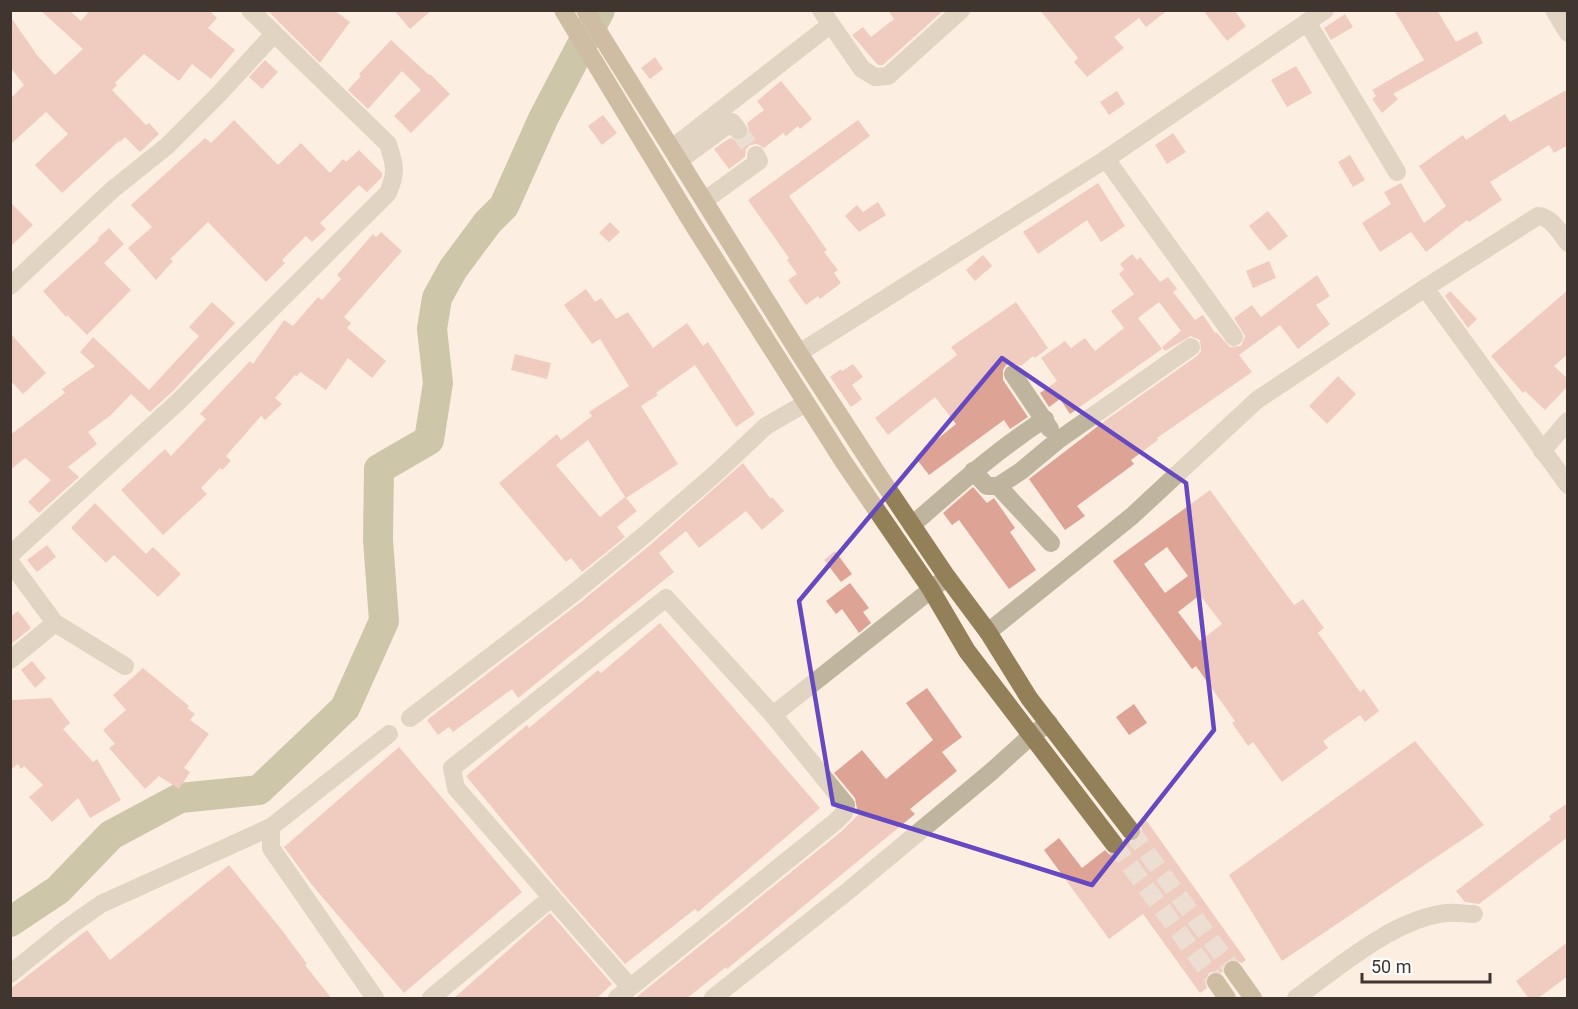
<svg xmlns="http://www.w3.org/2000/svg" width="1578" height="1009" viewBox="0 0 1578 1009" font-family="Roboto,sans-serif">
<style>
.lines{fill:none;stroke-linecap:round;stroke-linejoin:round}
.river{stroke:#939662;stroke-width:30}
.building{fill:#dda395;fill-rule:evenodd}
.minor-tunnel{stroke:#d7c9be;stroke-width:18;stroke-dasharray:18 9;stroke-linecap:butt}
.major-tunnel{stroke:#d7c9be;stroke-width:18;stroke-dasharray:18 9;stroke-linecap:butt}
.minor{stroke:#bfb49e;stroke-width:18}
.major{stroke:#948058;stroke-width:18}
.marked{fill:none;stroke:#6648c1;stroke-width:4.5;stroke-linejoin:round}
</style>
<rect width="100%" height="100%" fill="#fdeee2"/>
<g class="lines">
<path class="river" d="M10,922L58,890L111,835L180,798L259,790L345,708L384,621L378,540L379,469L429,440L438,383L432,329L437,298L453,269L488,222L504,206L543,119L600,10"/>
</g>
<g class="building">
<path d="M40,10H69L81,21L90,10H209L217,18L208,28L235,50L211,79L192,64L179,81L144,54L115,83L117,85L112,90L146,125L149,123L159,134L140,152L125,137L120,142L119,141L62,193L35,165L68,134L46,112L10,145V99L24,85L10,67V16L37,55L55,75L83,49Z"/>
<path d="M267,10H334L350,22L320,63Z"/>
<path d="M394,10H432L410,29Z"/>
<path d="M888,10H944L883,65H878L852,35L863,27L871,37L894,19Z"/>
<path d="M1040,10H1168L1146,27L1139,18L1114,37L1124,48L1087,77L1074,62L1078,58Z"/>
<path d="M1203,10H1234L1246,26L1227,41Z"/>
<path d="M1394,10H1437L1456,42L1477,31L1483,43L1393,94L1398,99L1382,113L1372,99L1376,96L1372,90L1424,60Z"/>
<path d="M1345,14L1353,27L1331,40L1324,28Z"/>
<path d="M391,40L429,75L430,74L450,94L411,133L394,116L421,90L402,71L368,109L348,90L361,76L359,74Z"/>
<path d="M655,57L663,69L650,79L641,68Z"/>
<path d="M265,60L278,72L262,89L249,77Z"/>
<path d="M1296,66L1312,93L1287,107L1271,80Z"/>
<path d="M781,81L812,119L800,129L798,126L786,136L783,133L764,148L757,144L750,145L746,149L745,157L729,169L714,149L730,138L739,141L745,139L749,129L747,123L764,110L757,101Z"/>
<path d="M1568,89V145L1554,153L1549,145L1490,182L1502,200L1469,222L1467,220L1426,252L1411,232L1380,252L1362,223L1391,204L1384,192L1401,183L1424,223L1446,206L1419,166L1463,135L1466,140L1505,114L1510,122Z"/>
<path d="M1117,91L1125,104L1109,115L1100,102Z"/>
<path d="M603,115L617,133L602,145L588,126Z"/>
<path d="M234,120L278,165L301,143L330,173L343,159L346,162L359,150L382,173V177L367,192L359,185L320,223L326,229L312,242L306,236L282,260L285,263L266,282L208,222L170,259L173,261L156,280L128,248L152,227L131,205L205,138L211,143Z"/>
<path d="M858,120L870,136L789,196L827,250L824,252L838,270L834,273L841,283L820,299L818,296L806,305L788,280L797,274L787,260L789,258L748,200Z"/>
<path d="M1173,133L1186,152L1167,164L1155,145Z"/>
<path d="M1350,155L1365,180L1353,187L1338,162Z"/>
<path d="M1098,183L1125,226L1101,242L1087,220L1038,254L1023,232Z"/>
<path d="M10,202L33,225L10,247Z"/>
<path d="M878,202L886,215L859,232L845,216L857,205L863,212Z"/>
<path d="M1268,211L1288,236L1269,251L1249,226Z"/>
<path d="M610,222L620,232L609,242L599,233Z"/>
<path d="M109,228L124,244L104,263L131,290L87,335L67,315L66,317L43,291L99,240L98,238Z"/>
<path d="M381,232L402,251L344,317L351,323L347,328L386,361L372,378L348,358L326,390L300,372L297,376L295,375L275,398L282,404L265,420L261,416L226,456L231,461L222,470L220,468L201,488L207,494L163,535L121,490L165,449L171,456L206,419L200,414L250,361L253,364L284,320L293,326L318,297L322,300L341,279L337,275L373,234L376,237Z"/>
<path d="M1132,254L1137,260L1140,257L1160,282L1168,277L1177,289L1173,292L1195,320L1203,315L1215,333L1216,332L1230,347L1241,346L1245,336L1234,318L1252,305L1261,317L1317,275L1330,296L1316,305L1330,324L1298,349L1280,325L1239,355L1252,372L1157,438L1158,440L1131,460L1134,464L1077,506L1085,516L1065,530L1029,479L1106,420L1197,356L1201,351L1200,340L1191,336L1165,351L1162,347L1181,331L1159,302L1138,318L1162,349L1070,414L1060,399L1049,407L1040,393L1057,381L1041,358L1065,341L1071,348L1085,338L1095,351L1124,328L1111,311L1134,294L1119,274L1124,269L1120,264Z"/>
<path d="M983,255L992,266L975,281L966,270Z"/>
<path d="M1269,261L1276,278L1253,288L1246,271Z"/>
<path d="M586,289L595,302L601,298L616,319L628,312L653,348L687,323L703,346L708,342L755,414L736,427L695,365L656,393L658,395L641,406L678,464L626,498L637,511L617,527L625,537L582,572L571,558L566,562L499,483L557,434L561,440L592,416L589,412L629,386L600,339L592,344L564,305ZM588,440L625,497L600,517L556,465Z"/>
<path d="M1568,290V354L1554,366L1568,379V386L1545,410L1525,391L1523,393L1491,356Z"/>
<path d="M1450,291L1477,319L1468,328L1445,296Z"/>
<path d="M212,302L235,323L174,390L150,412L131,394L111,415L88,432L97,444L68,467L79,477L39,513L28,502L51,480L25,458L10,470V435L65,393L62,389L95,366L80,352L93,337L149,390L199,336L189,327Z"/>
<path d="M1016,302L1048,348L1035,358L1033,356L1021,366L1012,363L1006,365L1003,370V380L1028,417L1010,429L1004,420L929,475L915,457L956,424L935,397L888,435L875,418L957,355L951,347Z"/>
<path d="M10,333L46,373L23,394L10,380Z"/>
<path d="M515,354L551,363L547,379L511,370Z"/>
<path d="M853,364L863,377L852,385L862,399L851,407L830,377L841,369L842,371Z"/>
<path d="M1338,376L1356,394L1327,424L1309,406Z"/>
<path d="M743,463L771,499L772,497L784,511L762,530L746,511L699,548L686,531L659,553L674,572L518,698L512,689L453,732L449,727L438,735L427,720L582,601L649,546Z"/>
<path d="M973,487L987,503L994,498L1015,528L1010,532L1036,570L1009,589L959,520L952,525L943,513Z"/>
<path d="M1210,490L1294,605L1303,599L1324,628L1318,633L1360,692L1364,689L1379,711L1365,722L1360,715L1323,741L1328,748L1282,782L1253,742L1248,746L1232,723L1235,721L1196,666L1192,669L1113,561ZM1167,547L1188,576L1165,593L1144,564ZM1200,595L1222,624L1200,641L1178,612Z"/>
<path d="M95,503L146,554L153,547L181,574L158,597L114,555L106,563L71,528Z"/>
<path d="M47,545L56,557L37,572L27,560Z"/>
<path d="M835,551L852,574L841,582L824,560Z"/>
<path d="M850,583L869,608L863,612L871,623L859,633L842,609L836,614L826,601Z"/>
<path d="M18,611L31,628L10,645V617Z"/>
<path d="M660,623L820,808L698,912L695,909L625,964L561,891L466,776L527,725L529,728L598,670L601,673Z"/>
<path d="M32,661L46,678L35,688L21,670Z"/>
<path d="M143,668L189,706L187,708L195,714L190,720L209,734L184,768L190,772L179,789L159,776L145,789L109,748L115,744L103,730L126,710L113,695Z"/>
<path d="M927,688L962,737L942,752L957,771L910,809L915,814L727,969L726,967L686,999H634L842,831L860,813L857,809L855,798L834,773L862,750L886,779L933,740L906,703Z"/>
<path d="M51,698L70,723L63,729L93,762L97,759L121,800L90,818L78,798L52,822L29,797L43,785L24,766L21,769L18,764L10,770L12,700Z"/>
<path d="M1134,704L1147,723L1129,735L1116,717Z"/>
<path d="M1415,741L1484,825L1282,961L1229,875Z"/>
<path d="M399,747L522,892L404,993L312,885L284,847Z"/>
<path d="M1568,803V837L1479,904L1465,902L1456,891L1551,819L1549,816Z"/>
<path d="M1146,820L1246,960L1242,963L1231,959L1223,965L1222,973L1216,971L1209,973L1205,982L1207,988L1200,993L1143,914L1109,939L1044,850L1059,838L1082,868L1105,850L1110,855L1120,853L1125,848L1124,839L1132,842L1138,840L1142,830L1140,825Z"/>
<path d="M229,865L281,929L307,964L305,965L332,999H10V989L87,930L110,960Z"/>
<path d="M550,913L612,984L596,999H453Z"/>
<path d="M1568,942V976L1537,999H1529L1516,981Z"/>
</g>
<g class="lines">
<path class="minor-tunnel" d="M738,130L756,155"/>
<g class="major-tunnel">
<path d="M1131,831L1233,970"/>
<path d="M1114,844L1216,982"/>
</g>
<g class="minor">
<path d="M821,10L862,69L875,77L888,76L961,10"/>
<path d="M1554,10L1568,33"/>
<path d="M1307,22L1397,172"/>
<path d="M672,148L830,25"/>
<path d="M1106,159L1234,337"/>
<path d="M680,160L732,122L738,130"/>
<path d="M705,200L759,161L756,155"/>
<path d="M10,286L112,190L167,146L218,95L274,34"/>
<path d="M1425,288L1568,485"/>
<path d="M799,353L1106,159L1325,10"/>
<path d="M1013,374L1050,429"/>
<path d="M1542,451L1568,421"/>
<path d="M973,471L987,486H998L1021,471L1057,441L1191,347"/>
<path d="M998,486L1051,543"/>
<path d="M912,525C955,488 996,450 1045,419"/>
<path d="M10,555L179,401L388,193C397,172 395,165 388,144L250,10"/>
<path d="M10,562L55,623L125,666"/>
<path d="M988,632L1132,516L1257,400L1425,288L1538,216C1552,217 1560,233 1568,243"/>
<path d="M10,660L55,623"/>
<path d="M773,715L947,577"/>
<path d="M410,718L575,592L642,537L715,474L766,426L806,403"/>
<path d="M10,974L67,928L101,904L271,827"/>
<path d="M375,998L271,848V827L389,734"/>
<path d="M431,998L551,898"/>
<path d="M617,998L835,822L844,813L846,805L773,715L666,598L452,768L456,788L630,987"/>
<path d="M713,998L848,891L991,772L1032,735L1049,723"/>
<path d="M1296,998C1338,968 1393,919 1446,913C1455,912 1465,914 1474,914"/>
</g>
<g class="major">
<path d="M563,10L694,226L843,461L930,588L967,651L1114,844"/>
<path d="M585,10L799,353L877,473L947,577L988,632L1029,698L1131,831"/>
<path d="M1233,970L1253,998"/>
<path d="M1216,982L1227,998"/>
</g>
</g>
<path d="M0 0H1578V1009H0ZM1002,358L1186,483L1214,730L1092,885L833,804L799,601Z" fill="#fdeee2" fill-opacity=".55" fill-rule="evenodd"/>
<path class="marked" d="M1002,358L1186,483L1214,730L1092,885L833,804L799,601Z"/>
<rect width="1578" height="1009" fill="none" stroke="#40362f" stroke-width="24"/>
<path d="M1362 973v9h128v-9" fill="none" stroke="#40362f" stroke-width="3"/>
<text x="1371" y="973" font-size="18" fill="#40362f" stroke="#fefefe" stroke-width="4.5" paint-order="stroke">50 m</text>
</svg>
